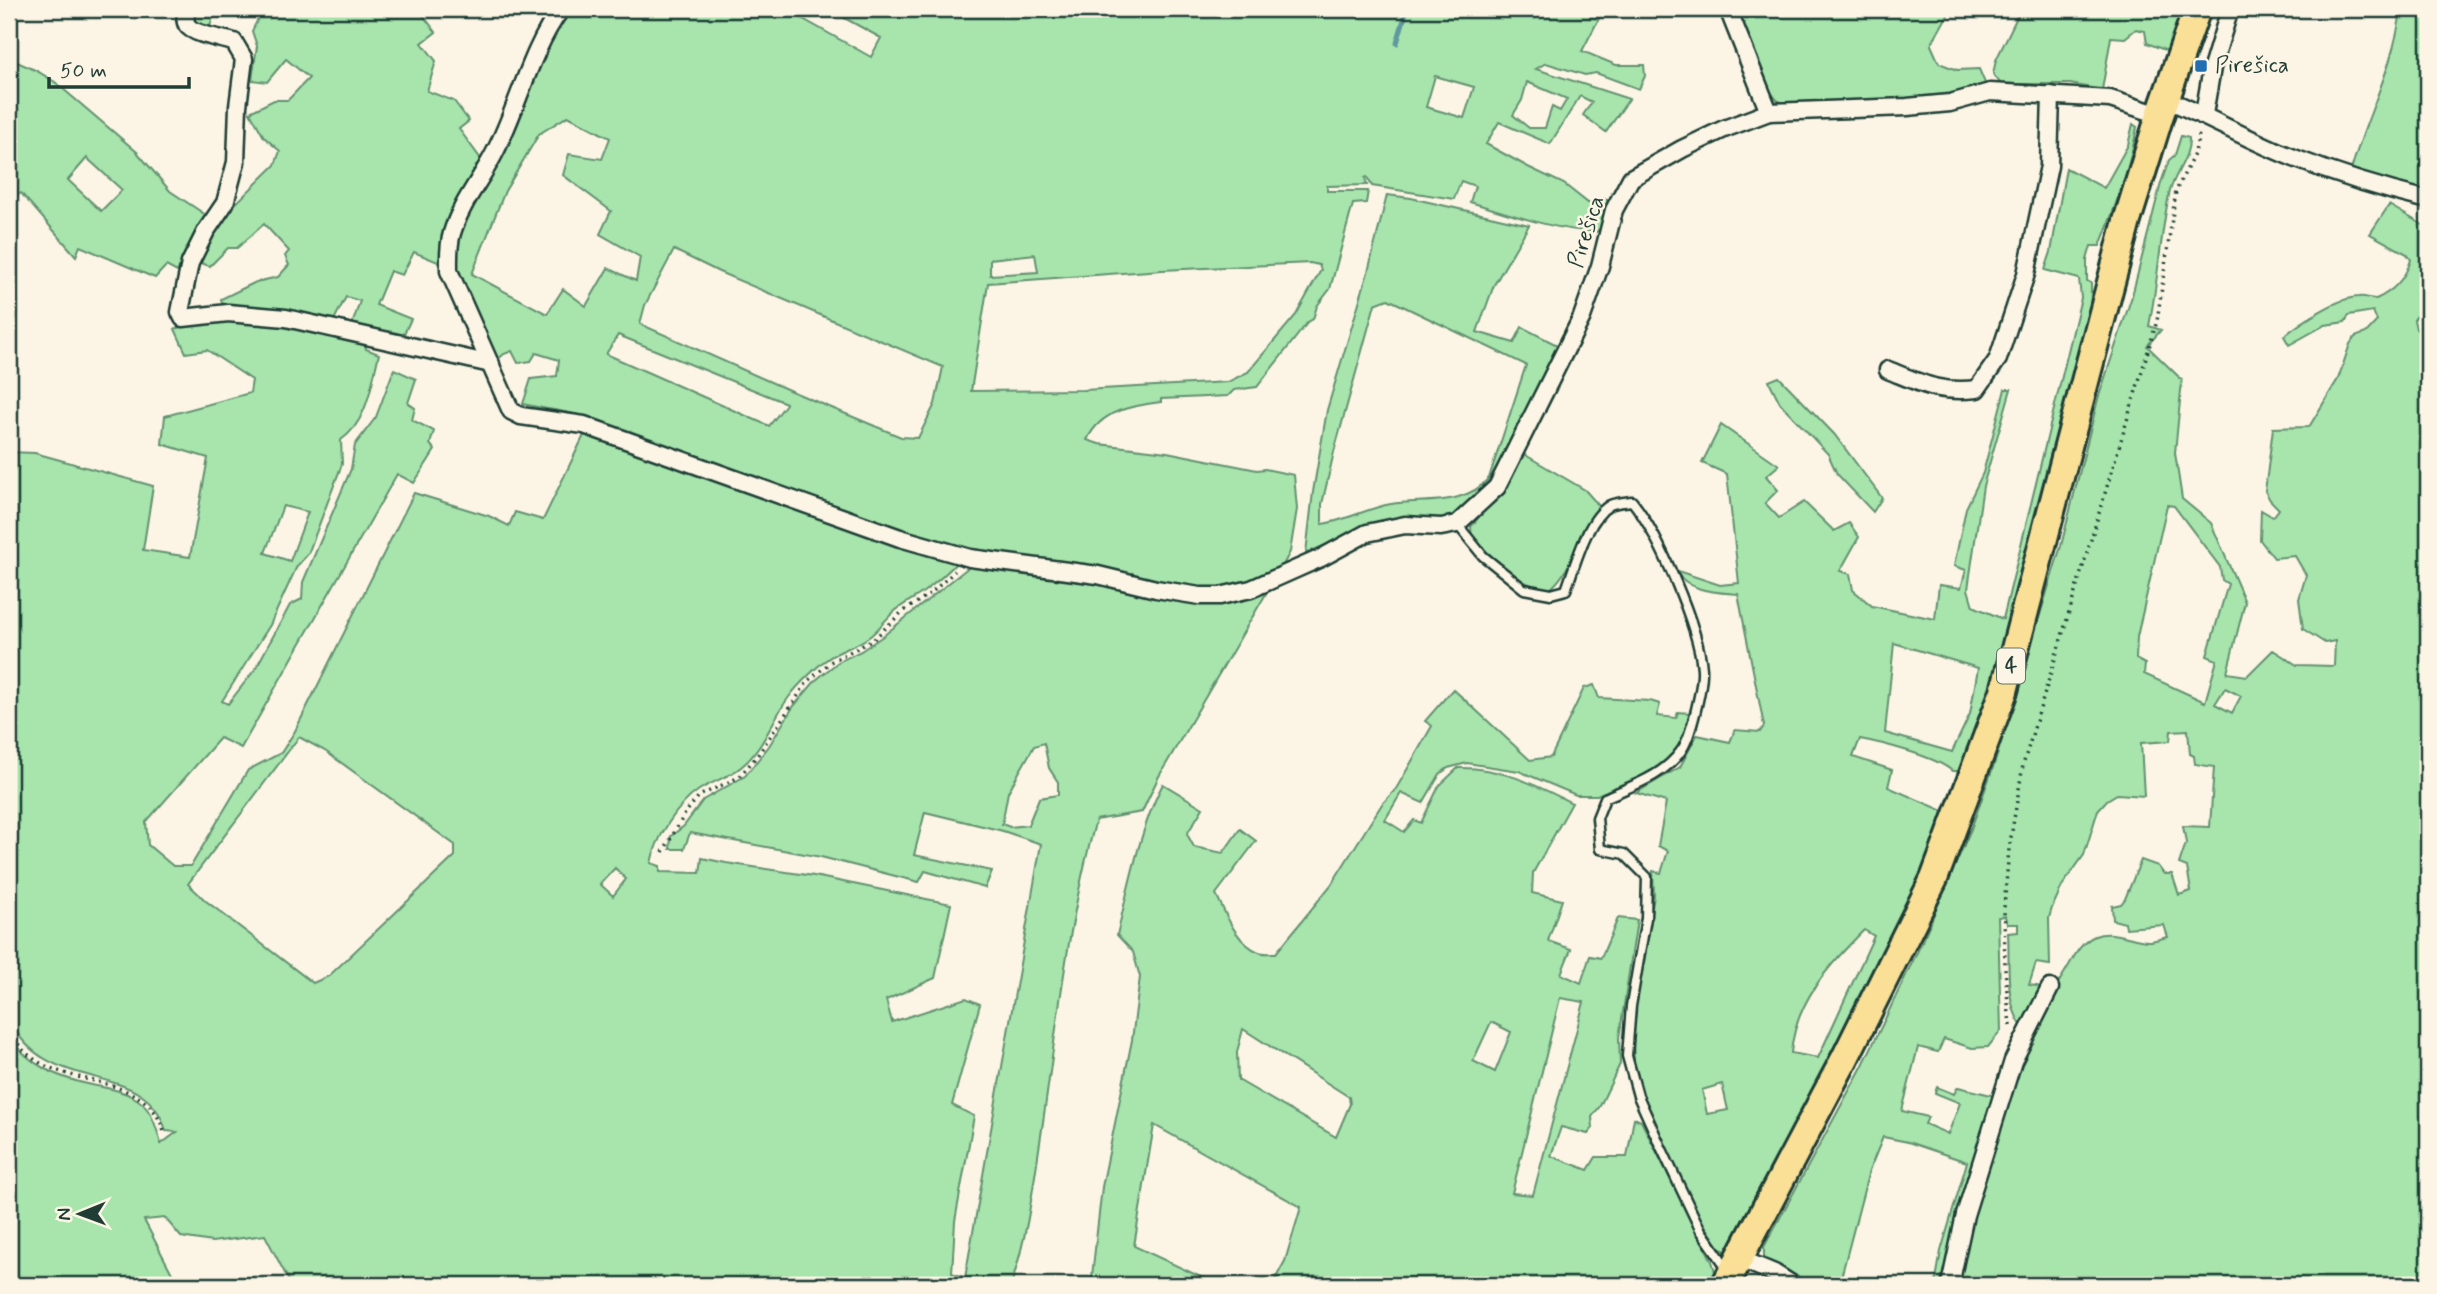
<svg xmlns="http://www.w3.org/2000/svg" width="2437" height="1294" viewBox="0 0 2437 1294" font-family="Mynerve,sans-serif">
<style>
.green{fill:#a7e5ad;stroke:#639170;stroke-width:2;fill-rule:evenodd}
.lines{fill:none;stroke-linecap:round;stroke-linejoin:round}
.stream{stroke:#5e999f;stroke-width:5}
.lane-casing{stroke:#1f3d34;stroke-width:13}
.street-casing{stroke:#1f3d34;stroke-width:21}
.primary-casing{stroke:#1f3d34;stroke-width:32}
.path{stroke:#1f3d34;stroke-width:3.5;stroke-dasharray:2 5;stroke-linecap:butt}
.lane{stroke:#fcf5e5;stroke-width:8}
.street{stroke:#fcf5e5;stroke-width:16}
.primary{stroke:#fadf96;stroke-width:26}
.poi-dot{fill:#1f6fb2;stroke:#fcf5e5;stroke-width:2.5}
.labels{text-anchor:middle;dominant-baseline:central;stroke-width:5;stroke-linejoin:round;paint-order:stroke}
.shield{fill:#fcf5e5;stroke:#617469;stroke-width:2}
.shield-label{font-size:21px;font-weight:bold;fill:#1f3d34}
.poi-label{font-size:23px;fill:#1f3d34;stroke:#fcf5e5;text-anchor:start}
.street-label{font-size:23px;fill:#1f3d34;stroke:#fcf5e5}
</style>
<rect width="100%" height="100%" fill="#fcf5e5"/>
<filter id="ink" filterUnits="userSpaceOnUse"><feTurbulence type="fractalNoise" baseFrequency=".0143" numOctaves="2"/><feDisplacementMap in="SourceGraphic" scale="14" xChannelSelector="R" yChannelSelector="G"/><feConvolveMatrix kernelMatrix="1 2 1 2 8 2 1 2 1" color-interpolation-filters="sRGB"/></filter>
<g filter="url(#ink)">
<g class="green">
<path d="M194,9H220L214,15L209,29L195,24Z"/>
<path d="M250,9H418L436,32L422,43L436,61L427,91L454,101L469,121L459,129L483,162L445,265L414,252L402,275L390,271L376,305L411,319L403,336L352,325L360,301L346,297L334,320L298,313L224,309L221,299L256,282L278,277L289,265L285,256L289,251L264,224L237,248H228L210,266L197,262L225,214L275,165L280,151L264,137L250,112L274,100H288L309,78L286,59L267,82L252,80L257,46L252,31L260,15Z"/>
<path d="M566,9H785L871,57L881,38L828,9H1604L1582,51L1616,65H1644L1645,76L1639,89L1596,73L1585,75L1546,63L1536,69L1629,99L1606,132L1583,115L1592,102L1580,96L1550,144L1499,122L1486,144L1528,167L1564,184L1588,203L1596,206L1603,199L1609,200L1603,226L1596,232C1553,230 1511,214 1470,202L1475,186L1461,181L1454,199L1372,186L1367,177L1365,178L1367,185L1327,186V191H1368L1366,203L1353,204L1330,289L1317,306L1313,319L1308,322L1257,387L1234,390L1228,396L1161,399V402C1131,406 1101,410 1087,440L1099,444L1167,452L1257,470L1265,469L1294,475L1297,509L1290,552L1282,567L1234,589L1202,591L1134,574L983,552L935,540L872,520L596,422C578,411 545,410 523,404L531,379L557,376L559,360L536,353L531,361L518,363L512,351L504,354L496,361L455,266L457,237L554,21ZM1435,76L1474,87L1464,118L1426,107ZM1527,82L1567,99L1560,111L1552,107L1545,128H1529L1513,115L1522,100ZM568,116L610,138L602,159L569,154L563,175L611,211L600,234L640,257L636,281L608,268L586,306L563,289L547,314L472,274L505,191L539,134ZM674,250L719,272L943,367L935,404L918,438L901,437L791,391L640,324L645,305ZM1035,254L1038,272L990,275V259ZM1310,263L1319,265L1321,270L1296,315L1248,372L1228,382L1083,390L971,391L988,283L1162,270ZM618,335L786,403V404L769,426L606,354Z"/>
<path d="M1738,9H1951L1931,45L1939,63L1957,70L1979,69L1985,83L1980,89C1917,104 1852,103 1787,105L1777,100L1767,87Z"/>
<path d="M2005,9H2183L2167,51L2147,43L2145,31L2136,29L2125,38L2111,37L2102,90L2070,84H2001L1993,74L1996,60L2018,15Z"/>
<path d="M2401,9H2428V195L2350,174C2365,118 2394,68 2401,9Z"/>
<path d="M9,52L17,62L37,71L55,82L137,152L170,191L209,217L192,244L177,272L166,266L155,278L80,246L76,256L21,193L9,200ZM87,158L122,190L101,211L68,180Z"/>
<path d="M2133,124L2137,127C2130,169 2115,207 2100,246H2091L2087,260V281L2091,283C2092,341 2070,399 2056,455C2028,561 2001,668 1963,771H1952C1937,757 1882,743 1860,739L1853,757L1892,770L1888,787L1946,812L1912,903L1734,1250L1726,1252L1718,1245L1695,1210L1649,1113L1635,1076L1632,1028L1654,896L1653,871L1661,873L1668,851L1658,846L1666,802L1636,793L1680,767L1697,735L1730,742L1735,730L1760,732L1764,726L1738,594C1713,592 1689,592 1675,570L1720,585L1739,583L1727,474L1702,463L1721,425L1779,465L1766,476L1778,490L1765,503L1779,518L1804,502L1834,531L1849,523L1859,537L1840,571L1850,574L1853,590L1872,606L1935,619L1939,585L1961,588L1966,570L1954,566L1966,508L1983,473L2005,389H2011L1983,486L1968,589L1973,606L2003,619L2081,298L2079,279L2045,270L2051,252L2066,168L2104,188L2128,145ZM1894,643L1978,668L1970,714L1952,752L1885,733ZM1864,930L1874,936L1818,1058L1791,1053C1795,1002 1830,964 1864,930ZM1722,1084L1728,1110L1707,1114L1702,1090Z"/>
<path d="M2181,136L2189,138C2190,159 2173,174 2169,195C2160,238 2158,282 2149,326L2161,330L2147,346L2182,380L2175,453L2182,499L2211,523L2245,602L2227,673L2247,676L2273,650L2297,665L2334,666L2335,641L2325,643L2303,629L2299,599L2306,575L2295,556L2274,558L2260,540L2261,510L2273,517L2279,509L2270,500L2265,491L2273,428L2309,427L2338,379L2350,344L2355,337L2366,333L2377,321L2373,311L2349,315L2345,322L2325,325L2289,345L2284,336C2300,323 2338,297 2359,297C2364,296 2371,299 2376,299C2394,291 2405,279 2411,260L2407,254L2370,234L2389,205L2428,228V299L2414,320L2416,329L2428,338V1285H1956L1958,1266C1988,1165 2011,1057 2068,967C2075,955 2081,942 2095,936C2112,929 2131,940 2148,941C2154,941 2162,938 2168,937L2164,925L2126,928L2125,923L2113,920L2112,906L2121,904L2125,899L2141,860L2158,866L2164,874H2172L2179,895L2191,891L2187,867L2179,864L2186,843L2183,826L2210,827L2214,767L2195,764L2194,756L2190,754L2188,730L2171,731L2170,741L2141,743L2144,796L2117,794L2107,800L2098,810L2084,855L2062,886L2052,908L2049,918L2050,965L2036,963L2029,985L2043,987L2022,1026C2004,1002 2010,962 2008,933L2018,932V924H2007L2005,916L1998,917L2001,1031L1988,1047L1972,1048L1944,1039L1938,1052L1918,1047L1902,1111L1928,1117L1925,1124L1948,1134L1960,1103L1935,1093L1937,1087L1954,1094L1958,1087L1991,1095L1995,1099L1948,1253L1941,1285H1935L1941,1251L1967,1162L1908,1142L1883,1137L1869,1171L1839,1285H1806L1767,1262L1764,1257V1247L1862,1067L1921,944L1971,829L1996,759L2061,546L2098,399L2132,296L2161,183L2169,160L2175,155ZM2167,505L2174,506L2220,567L2222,580L2228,584L2207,656L2217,660L2205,702L2144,674L2145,664L2136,659L2137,637ZM2225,688L2241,696L2232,713L2215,704Z"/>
<path d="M1387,195L1411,198L1529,225L1494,285L1477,332L1514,343L1522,327L1561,347L1487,490L1466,509L1448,518H1409L1351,535L1306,553L1313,492L1327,410L1368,272ZM1388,299L1526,365L1489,478C1465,507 1424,499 1391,504C1367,508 1346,521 1322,524V504L1334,452L1375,304Z"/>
<path d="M242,319L276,321L365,341L366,349L379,354C371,385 368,421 341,440L342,464L308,554L297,566L270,625L222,701L228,704L256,668L290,605L302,599L303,582L351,469L355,445L376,417L394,369L416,379L408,403L415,408L412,420L434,431L430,444L435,450L414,483L397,474L241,748L220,738L146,822L148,845L173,866H191L248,770L281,753L295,731L414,493L489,516L509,526L515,512L543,520L587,429L961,558C949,571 936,583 922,593C913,599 903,604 895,611C886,618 879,630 869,637C848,651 834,650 814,670C806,678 796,687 789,697C772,719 764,749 741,767C729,777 713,781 699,790C677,805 656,838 651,863L660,866V872L700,873L702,858L726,863L814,876L951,904L935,978L886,1000L892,1022L966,998L980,1004L952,1105L974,1116L955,1221L952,1273L965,1278L1041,844L1003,831L925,812L914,855L992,871L985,888L925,871L919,882L821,857L690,833L684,849H670L671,836L684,826L703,800L745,776L769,746L793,707L816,680L838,662L861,651L883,636L975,562L1232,600L1267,592L1158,778L1142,812L1096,820C1068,920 1057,1025 1042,1129C1034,1181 1028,1235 1011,1285H291L265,1235L212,1242L181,1237L165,1218L144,1220L178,1285H9V1037C30,1066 58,1078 92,1085C106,1088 122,1090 135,1098C152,1108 156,1127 161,1144L177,1132L166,1131C146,1056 44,1099 9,1018V452L35,453L153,486L143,550L190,557L208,458L162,444L165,416L250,393L252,380L207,350L186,353L175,329L192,322ZM283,506L308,512L290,561L265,553ZM299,737L325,751L455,845V856L329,976L313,983L206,901L188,884ZM1044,743L1049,768L1058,782V795L1039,798L1028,825L1010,827L1002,824L1008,792L1034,746ZM615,868L626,879L613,896L600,884Z"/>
<path d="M1779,377L1834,434L1882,498L1873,512L1837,474L1828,454L1780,403L1769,381Z"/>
<path d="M1522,453L1585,490L1600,507C1577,531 1576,567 1550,589C1518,588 1495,558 1472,538L1471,527L1503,487Z"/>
<path d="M1594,685L1599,698L1650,701L1660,704L1657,716L1676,718L1678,712L1689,713L1687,733L1670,759L1639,777L1597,795H1576L1519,771L1467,763L1448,768L1440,774L1423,803L1401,793L1385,820L1404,832L1414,820L1421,823L1439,786L1458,768C1501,767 1534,784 1572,803L1533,873L1532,893L1562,900L1548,941L1571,949L1561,974L1581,983L1590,956L1601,958L1618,918L1637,920L1619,1038L1620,1064L1600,1106L1592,1117L1593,1128L1588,1134L1561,1127L1551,1156L1588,1170L1596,1157H1627L1634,1118L1641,1121L1712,1261L1716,1275L1713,1285H1272L1285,1261L1301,1207L1154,1125L1134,1246L1218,1285H1091L1102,1187L1132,1040L1140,977L1133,952L1117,935C1128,890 1141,824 1163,784L1203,808L1187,834L1194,847L1223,853L1240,829L1256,841L1216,894C1226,914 1236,943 1259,952C1264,954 1271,953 1276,953L1331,885L1382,804L1396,789L1432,726L1425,721L1453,689L1530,760L1551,757L1584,688ZM1560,998L1584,1002L1533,1195L1512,1193ZM1491,1022L1511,1032L1495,1072L1473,1061ZM1243,1029L1349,1097L1350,1104L1336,1137L1238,1080L1237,1052Z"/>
</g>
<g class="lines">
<path class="stream" d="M1397,43L1407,9"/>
<g class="lane-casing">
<path id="lane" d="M1457,524L1483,556L1524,589L1551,594L1566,590C1575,566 1587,518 1610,505C1616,502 1625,502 1632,501C1658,533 1699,628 1702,669C1703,685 1691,738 1681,751C1664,776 1631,786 1605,798L1597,818L1600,849L1624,854L1647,877L1646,918L1631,1006L1627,1056L1638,1096L1660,1145L1700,1229L1727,1268"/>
</g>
<g class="street-casing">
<g id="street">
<path d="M187,9C186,14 184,20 187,25C192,34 224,39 234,42L244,59L238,106L236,162L225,203L206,231L190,263L180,312L183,318L228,313L286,318L491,364"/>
<path d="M561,9C531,49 518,107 495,152C481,180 461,203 452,233C448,246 449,258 449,271L511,411L521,416L584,425L900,538L970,558L1098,575L1156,589L1200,596H1220L1251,589L1321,558L1367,533L1405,525L1441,527L1457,524L1497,487L1582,317L1600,266L1614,210L1631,178L1682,149L1724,129L1769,112L1907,107L1950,103L1990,92L2110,99L2160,115"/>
<path d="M1728,9L1769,112"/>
<path d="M2166,99C2209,117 2250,141 2294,158C2337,175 2383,189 2428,200"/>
<path d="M2204,114L2212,68L2230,9"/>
<path d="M1888,370C1923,384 1938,393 1977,389L1998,359L2026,274L2049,166L2051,95"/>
<path d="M1738,1258L1774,1273L1793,1285"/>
<path d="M1950,1285L1965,1215L2013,1061L2050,988"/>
</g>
</g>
<g class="primary-casing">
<path id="primary" d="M1725,1285L1845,1058L1934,879L2004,691L2127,221L2160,115L2197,9"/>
</g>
<g class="path">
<path d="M663,852L686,812L699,796L739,777L757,756L808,681L832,661L873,640L901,613L931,593L955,571"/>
<path d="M9,1025C12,1032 15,1039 19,1045C57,1094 150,1066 165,1136"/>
<path d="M2010,1026L2005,969L2004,908L2009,849L2023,765L2157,321L2176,191L2195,152L2199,134"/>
</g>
<use href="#lane" class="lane"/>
<use href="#street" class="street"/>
<use href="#primary" class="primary"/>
</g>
</g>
<rect class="poi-dot" x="2194" y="59" width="14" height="14" rx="3.5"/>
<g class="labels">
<rect class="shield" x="1997" y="648.5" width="28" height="35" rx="5"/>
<g class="shield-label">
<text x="2011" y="666">4</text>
</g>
<g class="poi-label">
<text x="2215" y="66">Pirešica</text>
</g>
<g class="street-label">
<text transform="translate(1587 232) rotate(-72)">Pirešica</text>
</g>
</g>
<rect width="2437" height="1294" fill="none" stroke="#fcf5e5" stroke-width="35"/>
<rect x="18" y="18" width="2402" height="1259" fill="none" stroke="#1f3d34" stroke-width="2.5" filter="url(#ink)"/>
<g transform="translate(80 1214) rotate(269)" stroke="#fcf5e5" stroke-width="5" paint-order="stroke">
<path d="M0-5L12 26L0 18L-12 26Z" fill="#1f3d34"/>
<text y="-10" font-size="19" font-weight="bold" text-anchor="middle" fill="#1f3d34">N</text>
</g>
<path d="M49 77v10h140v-10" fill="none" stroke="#1f3d34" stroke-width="3.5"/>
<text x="60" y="77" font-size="21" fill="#1f3d34" stroke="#fcf5e5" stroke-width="5" paint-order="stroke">50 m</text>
</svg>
